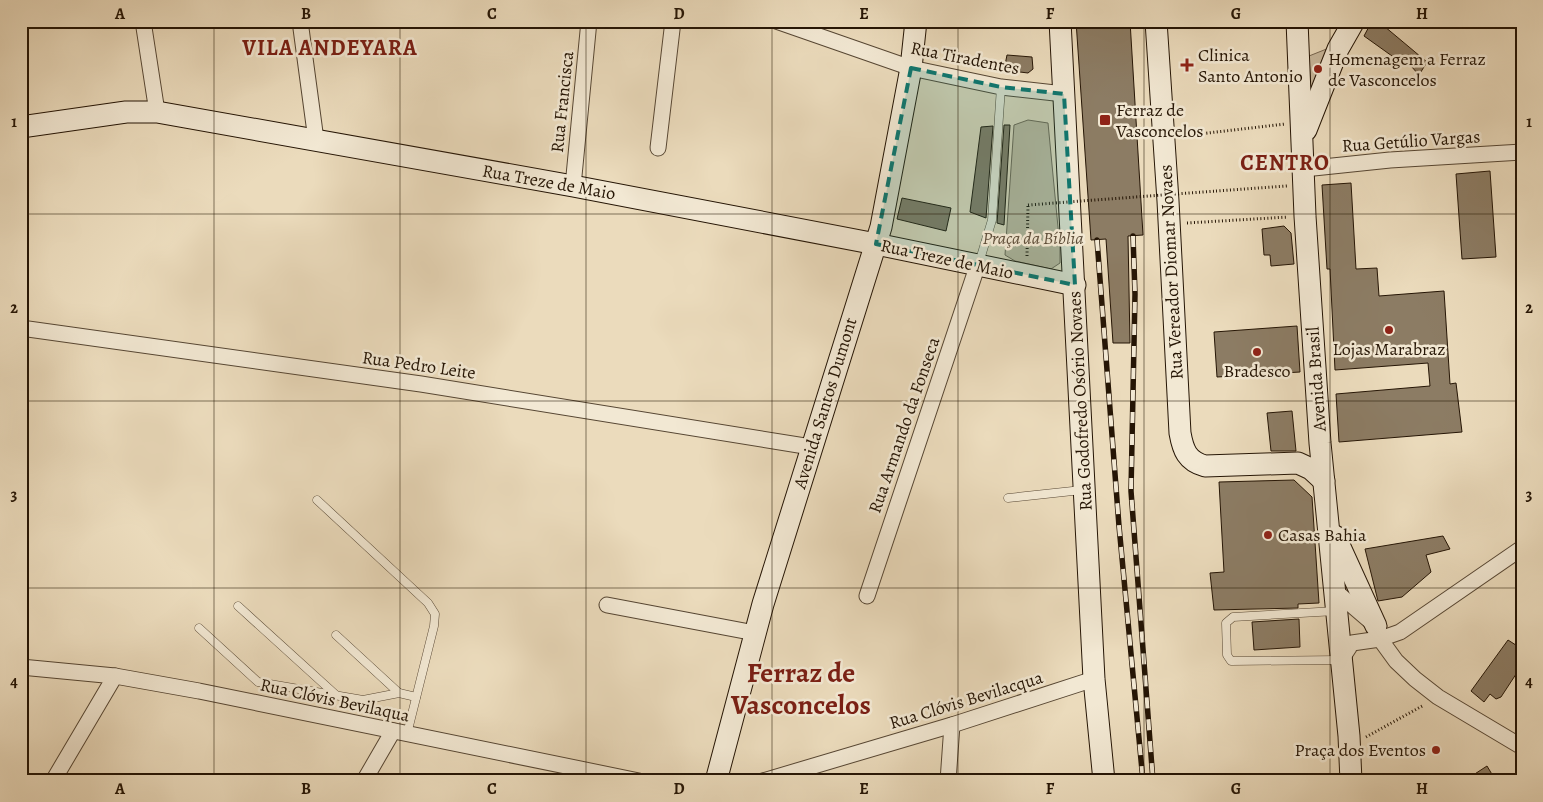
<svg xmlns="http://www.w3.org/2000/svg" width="1543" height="802" viewBox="0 0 1543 802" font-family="Alegreya,serif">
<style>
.green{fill:#c9b99d;stroke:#776751}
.building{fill:#8c7c64;stroke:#251505}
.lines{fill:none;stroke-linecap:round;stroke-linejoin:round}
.lane-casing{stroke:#564633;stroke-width:9}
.street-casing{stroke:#564633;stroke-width:17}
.secondary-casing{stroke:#251505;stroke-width:23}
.path{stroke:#251505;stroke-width:3;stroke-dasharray:1 2.5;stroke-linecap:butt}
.lane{stroke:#f2e8d3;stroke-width:8}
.street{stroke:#f2e8d3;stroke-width:15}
.secondary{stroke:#f2e8d3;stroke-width:21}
.rail-casing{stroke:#251505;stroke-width:5.5}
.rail{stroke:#f2e8d3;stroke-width:4;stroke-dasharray:11;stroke-linecap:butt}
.path-bridge{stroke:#251505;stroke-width:3;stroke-dasharray:1 2.5;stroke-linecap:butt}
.marked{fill:#0f766e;fill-opacity:0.2;stroke:#0f766e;stroke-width:4;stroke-dasharray:10 6;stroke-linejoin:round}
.grid{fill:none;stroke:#251505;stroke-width:1;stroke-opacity:0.55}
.poi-dot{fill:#8f2418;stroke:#f2e8d3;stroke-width:2}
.labels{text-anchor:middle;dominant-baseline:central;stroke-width:5;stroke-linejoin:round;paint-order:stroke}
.poi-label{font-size:18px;fill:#251505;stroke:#f2e8d3;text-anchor:start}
.street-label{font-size:18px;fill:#251505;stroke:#f2e8d3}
.park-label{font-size:18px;font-style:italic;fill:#5e4e3a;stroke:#f2e8d3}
.district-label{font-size:22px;font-weight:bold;letter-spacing:1px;fill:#7a1f14;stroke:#f2e8d3}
.town-label{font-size:28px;font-weight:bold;fill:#7a1f14;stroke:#f2e8d3}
.neatline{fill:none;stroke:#251505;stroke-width:2}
.grid-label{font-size:16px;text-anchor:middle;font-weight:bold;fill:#251505}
</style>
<rect width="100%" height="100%" fill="#ebdbbc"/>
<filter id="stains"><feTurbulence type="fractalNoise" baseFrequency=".004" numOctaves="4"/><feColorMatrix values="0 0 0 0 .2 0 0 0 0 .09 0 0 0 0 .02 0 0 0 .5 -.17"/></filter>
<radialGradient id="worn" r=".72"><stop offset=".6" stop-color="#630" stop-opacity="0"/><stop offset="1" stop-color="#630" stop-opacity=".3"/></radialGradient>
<g class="green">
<path d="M1329,48L1311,94L1309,56Z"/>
<path d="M1028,120L1048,123L1060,248V263L1051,269L1015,261L1005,255L1014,125Z"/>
</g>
<g class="building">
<path d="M1076,21H1130L1143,235L1128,236L1130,343H1113L1106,239L1091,240Z"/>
<path d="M1372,21H1378L1427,62L1419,75L1411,66H1406L1364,36Z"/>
<path d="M1007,55L1032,57L1033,69L1028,73L1004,70Z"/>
<path d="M1004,125H1010L1004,225L997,223Z"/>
<path d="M993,126L986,218L970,212L981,127Z"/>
<path d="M1490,171L1496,257L1462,259L1456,174Z"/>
<path d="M1351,183L1356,269L1377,268L1379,296L1444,291L1450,384L1456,383L1462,432L1339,442L1336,394L1430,386L1428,363L1335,370L1330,269H1327L1322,185Z"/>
<path d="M902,198L951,208L946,231L897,219Z"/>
<path d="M1284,226L1291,233L1294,264L1271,266L1270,255H1264L1262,229Z"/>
<path d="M1297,326L1300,372L1217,377L1214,332Z"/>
<path d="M1292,411L1296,451H1271L1267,413Z"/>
<path d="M1294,480L1312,497L1319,603L1298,604V608L1214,610L1210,573L1224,572L1219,482Z"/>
<path d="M1443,536L1450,549L1426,555L1431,572L1402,597L1378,601L1365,549Z"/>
<path d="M1299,619L1300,647L1254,650L1252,622Z"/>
<path d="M1508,640L1522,649V665L1501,697L1496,699L1490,694L1484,702L1471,691Z"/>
<path d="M1487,766L1496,781H1464Z"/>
</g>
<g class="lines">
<g class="lane-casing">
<g id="lane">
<path d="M979,263L992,220L1001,87"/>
<path d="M1008,498L1082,490"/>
<path d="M317,500L428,603L435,614L434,626L407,734"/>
<path d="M238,606L336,695"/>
<path d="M1336,611L1233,617L1226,623L1227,655L1231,661L1340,660"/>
<path d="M199,628L258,682L363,700L399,693L416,697"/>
<path d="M336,635L399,693"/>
</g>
</g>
<g class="street-casing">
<g id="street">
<path d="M143,21L157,112"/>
<path d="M300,21L316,140"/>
<path d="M776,21L911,68L1001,87L1064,94"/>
<path d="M658,148L673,21"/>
<path d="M1304,169L1390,160L1522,152"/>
<path d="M573,186L589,21"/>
<path d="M21,328L421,384L811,447"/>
<path d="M1334,590L1376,626L1380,639L1396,661L1415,679L1438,697L1522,747"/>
<path d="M867,596L977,267"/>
<path d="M607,605L755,633"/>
<path d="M1341,660L1352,643L1380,639L1400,632L1522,548"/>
<path d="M21,667L115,676L199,691L639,781"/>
<path d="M53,781L115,676"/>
<path d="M364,781L393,731"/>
<path d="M763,781L952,725L1094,679"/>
<path d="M948,781L952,725"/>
</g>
</g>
<g class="secondary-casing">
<g id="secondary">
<path d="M1060,21L1094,679L1104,781"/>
<path d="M1156,21L1168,201L1180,433C1183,450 1187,461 1205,466L1298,463L1311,469L1324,481"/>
<path d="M1297,21L1305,216L1320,443L1349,736L1351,781"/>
<path d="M21,127L126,112H157L573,186L876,244L1075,285"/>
<path d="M1306,130L1338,49L1354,21"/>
<path d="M1335,536L1376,626"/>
<path d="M716,781L763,604L881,227L911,68L916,21"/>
</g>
</g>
<g class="path">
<path d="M1182,136L1285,124"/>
<path d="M1216,191L1287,186"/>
<path d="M1187,223L1288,217"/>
<path d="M1027,256L1028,205"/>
<path d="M1366,737L1424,705"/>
</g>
<use href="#lane" class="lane"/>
<use href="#street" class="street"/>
<use href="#secondary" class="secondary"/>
<g class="rail-casing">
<g id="rail">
<path d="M1133,236L1135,294L1131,491L1153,781"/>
<path d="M1097,240L1119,526L1143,781"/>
</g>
</g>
<use href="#rail" class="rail"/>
<path class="path-bridge" d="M1028,205L1216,191"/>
</g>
<path class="marked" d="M911,68L1001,87L1064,94L1075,285L876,244Z"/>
<path class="grid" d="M214,21V781M400,21V781M586,21V781M772,21V781M958,21V781M1144,21V781M1330,21V781M21,214H1522M21,401H1522M21,588H1522"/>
<g class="poi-dot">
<path d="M1184.5 57.5h5v5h5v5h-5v5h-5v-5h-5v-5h5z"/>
<circle cx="1318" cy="69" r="5"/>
<rect x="1099" y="114" width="12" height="12" rx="2.5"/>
<circle cx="1389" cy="330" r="5"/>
<circle cx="1257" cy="352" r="5"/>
<circle cx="1268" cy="535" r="5"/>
<circle cx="1436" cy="750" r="5"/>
</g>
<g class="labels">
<g class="poi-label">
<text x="1198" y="55">Clinica<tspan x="1198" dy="21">Santo Antonio</tspan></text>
<text x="1328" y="59">Homenagem a Ferraz<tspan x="1328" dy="21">de Vasconcelos</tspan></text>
<text x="1116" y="110">Ferraz de<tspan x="1116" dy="21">Vasconcelos</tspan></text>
<text x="1389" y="349" text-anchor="middle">Lojas Marabraz</text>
<text x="1257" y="371" text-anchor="middle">Bradesco</text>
<text x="1278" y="535">Casas Bahia</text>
<text x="1426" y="750" text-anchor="end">Praça dos Eventos</text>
</g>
<g class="street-label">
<text transform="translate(965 58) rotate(11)">Rua Tiradentes</text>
<text transform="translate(562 102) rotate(-84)">Rua Francisca</text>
<text transform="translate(1411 141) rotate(-4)">Rua Getúlio Vargas</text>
<text transform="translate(549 182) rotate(10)">Rua Treze de Maio</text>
<text transform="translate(947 259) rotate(12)">Rua Treze de Maio</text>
<text transform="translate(1171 272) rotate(-93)">Rua Vereador Diomar Novaes</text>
<text transform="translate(419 365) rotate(8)">Rua Pedro Leite</text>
<text transform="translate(1316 379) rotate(-94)">Avenida Brasil</text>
<text transform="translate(1080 401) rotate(-93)">Rua Godofredo Osório Novaes</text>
<text transform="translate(825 403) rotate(-73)">Avenida Santos Dumont</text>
<text transform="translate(904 425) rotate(-71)">Rua Armando da Fonseca</text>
<text transform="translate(335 700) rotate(12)">Rua Clóvis Bevilaqua</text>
<text transform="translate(966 700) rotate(-17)">Rua Clóvis Bevilacqua</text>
</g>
<g class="park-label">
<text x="1033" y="238">Praça da Bíblia</text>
</g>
<g class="district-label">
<text x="330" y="48">VILA ANDEYARA</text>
<text x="1285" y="163">CENTRO</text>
</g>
<g class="town-label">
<text x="801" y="673">Ferraz de<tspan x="801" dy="32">Vasconcelos</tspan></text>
</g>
</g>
<rect width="1543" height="802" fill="none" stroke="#ebdbbc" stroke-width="55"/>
<rect x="28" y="28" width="1488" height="746" class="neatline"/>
<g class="grid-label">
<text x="120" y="19">A</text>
<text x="306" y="19">B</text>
<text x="492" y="19">C</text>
<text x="679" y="19">D</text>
<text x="864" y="19">E</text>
<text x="1050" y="19">F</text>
<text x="1236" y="19">G</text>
<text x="1422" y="19">H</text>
<text x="14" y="127">1</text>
<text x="1529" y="127">1</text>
<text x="14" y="313">2</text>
<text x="1529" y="313">2</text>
<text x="14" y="500">3</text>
<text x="1529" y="500">3</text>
<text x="14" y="687">4</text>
<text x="1529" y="687">4</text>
<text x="120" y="794">A</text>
<text x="306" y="794">B</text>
<text x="492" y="794">C</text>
<text x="679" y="794">D</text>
<text x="864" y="794">E</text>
<text x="1050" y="794">F</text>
<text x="1236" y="794">G</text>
<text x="1422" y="794">H</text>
</g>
<rect width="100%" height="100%" filter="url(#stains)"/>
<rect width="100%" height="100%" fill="url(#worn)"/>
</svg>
